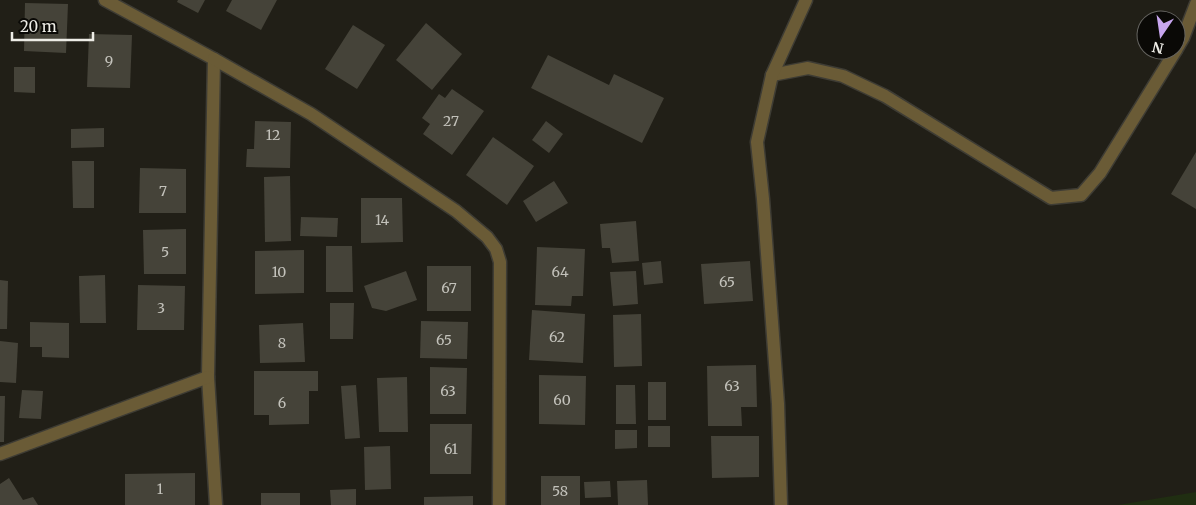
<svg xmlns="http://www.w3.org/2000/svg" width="1196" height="505" viewBox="0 0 1196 505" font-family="Merriweather,serif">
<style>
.green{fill:#202e12}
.building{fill:#454339}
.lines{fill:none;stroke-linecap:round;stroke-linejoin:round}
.minor-casing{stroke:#3e3c34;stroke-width:15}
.minor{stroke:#6a5b36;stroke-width:12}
.labels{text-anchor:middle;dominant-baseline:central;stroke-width:5;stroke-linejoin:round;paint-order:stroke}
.number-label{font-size:14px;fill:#c3c2bb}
</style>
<rect width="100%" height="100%" fill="#211f17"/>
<path class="green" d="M1196,492V505H1118Z"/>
<g class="building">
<path d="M178,0H205L198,13L177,2Z"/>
<path d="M232,0H277L261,30L226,11Z"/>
<path d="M25,3L68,4L66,53L24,51Z"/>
<path d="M426,23L462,54L432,90L396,60Z"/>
<path d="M353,25L385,45L357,89L325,69Z"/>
<path d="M89,34L132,35L130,88L87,87Z"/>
<path d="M548,55L609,85L614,74L664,98L642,143L531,88Z"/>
<path d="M14,67H35V93L14,92Z"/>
<path d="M452,89L484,111L452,155L423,134L430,124L422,118L439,94L445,98Z"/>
<path d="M255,121L291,122L290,168L246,167L247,149H254Z"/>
<path d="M546,121L563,134L549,153L532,140Z"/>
<path d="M104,128V147L71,148V129Z"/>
<path d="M493,137L534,166L507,205L466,175Z"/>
<path d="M1196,152V209L1171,194Z"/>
<path d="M72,161H94V208H73Z"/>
<path d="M140,168L186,169V213H139Z"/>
<path d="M290,176L291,241L265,242L264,177Z"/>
<path d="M554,181L568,203L536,222L523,201Z"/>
<path d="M361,198H402L403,242L361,243Z"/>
<path d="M301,217L338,218L337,237L300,236Z"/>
<path d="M636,221L639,261L612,263L610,248H602L600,224Z"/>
<path d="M186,229V274H144L143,230Z"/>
<path d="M326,246H352L353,292H326Z"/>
<path d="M537,247L585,249L583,296H572L571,306L535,305Z"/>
<path d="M304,250V293L255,294V251Z"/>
<path d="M661,261L663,283L644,285L642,263Z"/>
<path d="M750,261L753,301L704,304L701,264Z"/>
<rect x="427" y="266" width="44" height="45"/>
<path d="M406,271L417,300L386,311L372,308L364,286Z"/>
<path d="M636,271L638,304L613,306L610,272Z"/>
<path d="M105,275L106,323H80L79,276Z"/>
<path d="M0,280L8,281L7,329H0Z"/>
<path d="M138,285L185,286L184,330H137Z"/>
<path d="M330,303H354L353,339H330Z"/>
<path d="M532,310L585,314L583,363L529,360Z"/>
<path d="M641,314L642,366L614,367L613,315Z"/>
<path d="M421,321L468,322L467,359L420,358Z"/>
<path d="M30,322L69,323V358L42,357V347H30Z"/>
<path d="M303,323L305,362L260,363L259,325Z"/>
<path d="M0,341L18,343L16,383L0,382Z"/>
<path d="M756,365L757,407H741L742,426H708L707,366Z"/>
<path d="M430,367L467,368L466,414H430Z"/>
<path d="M254,371H318V391H309V424L269,425V415H254Z"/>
<path d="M539,375L586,376L585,425L539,424Z"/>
<path d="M407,377L408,432H379L377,378Z"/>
<rect x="648" y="382" width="18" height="38"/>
<path d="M356,385L360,438L345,439L341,386Z"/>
<path d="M616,385H635L636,424H616Z"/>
<path d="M22,390L43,391L41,419L19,418Z"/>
<path d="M0,396H5L4,442H0Z"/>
<path d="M430,424H472L471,474H430Z"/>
<rect x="648" y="426" width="22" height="21"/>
<path d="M615,430H637V448L615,449Z"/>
<path d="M711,436H759V477L712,478Z"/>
<path d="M390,446L391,489L365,490L364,447Z"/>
<path d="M195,473V505H125V474Z"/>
<rect x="541" y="476" width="39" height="29"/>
<path d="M9,478L23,500L33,497L38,505H0V484Z"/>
<path d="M647,480L648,505H618L617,481Z"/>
<path d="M610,481L611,497L585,498L584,482Z"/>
<path d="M356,489V505H331L330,490Z"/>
<rect x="261" y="493" width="39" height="12"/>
<path d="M473,496V505H424V497Z"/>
</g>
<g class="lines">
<g class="minor-casing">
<g id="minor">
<path d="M105,0L214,59L208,377L216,505"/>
<path d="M1176,50L1183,38L1196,4"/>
<path d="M214,59L311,114L456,211L487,237L496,249L500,262L499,505"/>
<path d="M772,75L808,68L843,76L885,96L1051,198L1081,195L1100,173L1176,50"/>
<path d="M0,454L208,377"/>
<path d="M781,505L778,404L763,199L757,142L772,75L806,0"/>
</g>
</g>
<use href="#minor" class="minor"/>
</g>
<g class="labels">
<g class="number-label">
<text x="109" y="61">9</text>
<text x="451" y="121">27</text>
<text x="273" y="135">12</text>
<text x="163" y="191">7</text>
<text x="382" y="220">14</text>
<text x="165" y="252">5</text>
<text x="279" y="272">10</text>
<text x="560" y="272">64</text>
<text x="727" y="282">65</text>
<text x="449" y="288">67</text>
<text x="161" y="308">3</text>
<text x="557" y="337">62</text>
<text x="444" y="340">65</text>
<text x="282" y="343">8</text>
<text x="732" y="386">63</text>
<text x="448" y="391">63</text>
<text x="562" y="400">60</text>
<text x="282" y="403">6</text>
<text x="451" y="449">61</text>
<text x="160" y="489">1</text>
<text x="560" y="491">58</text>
</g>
</g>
<g transform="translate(1161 35) rotate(193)"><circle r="24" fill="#0a0906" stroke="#656460"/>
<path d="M0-4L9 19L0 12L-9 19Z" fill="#c8a6ef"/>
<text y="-8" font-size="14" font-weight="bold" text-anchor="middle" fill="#edece6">N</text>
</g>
<path d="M12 32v8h81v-8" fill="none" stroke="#edece6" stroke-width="2.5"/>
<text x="20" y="32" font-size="15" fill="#edece6" stroke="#0a0906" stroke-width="4" paint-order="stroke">20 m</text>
</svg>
